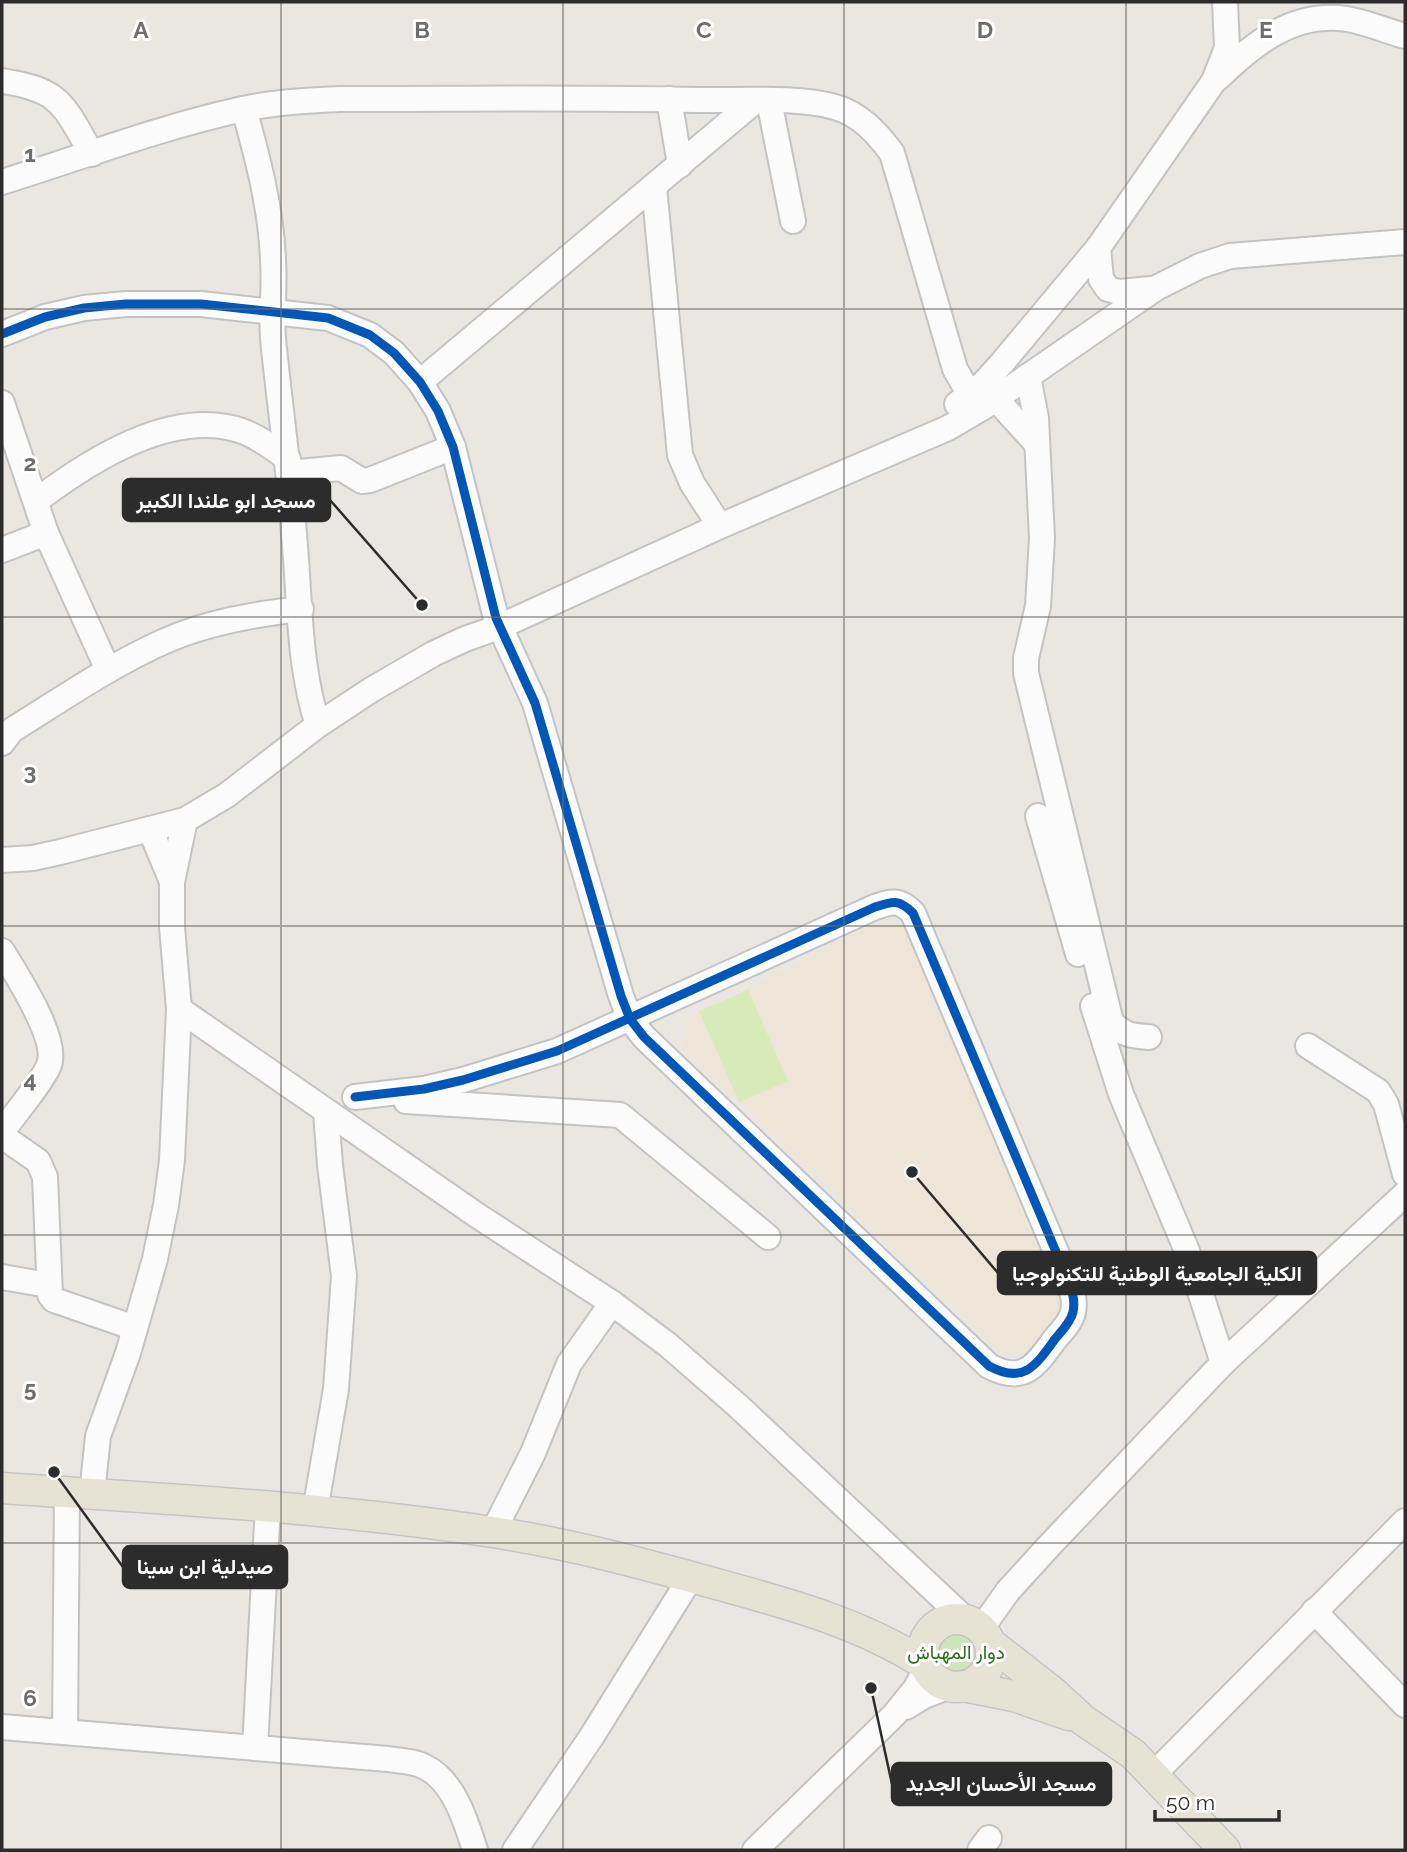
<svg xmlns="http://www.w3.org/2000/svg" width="1407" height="1852" viewBox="0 0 1407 1852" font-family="Raleway,Vazirmatn,sans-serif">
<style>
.education{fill:#ede5d7}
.green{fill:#cce6bb}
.pitch{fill:#d7eab9}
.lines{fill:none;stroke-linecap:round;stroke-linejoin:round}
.minor-casing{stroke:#c4c3c3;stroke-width:28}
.major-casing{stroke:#c6c4c2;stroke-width:33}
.minor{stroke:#fcfbfb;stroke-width:24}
.major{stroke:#e7e3d4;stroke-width:30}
.cycleway-casing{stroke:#fff;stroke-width:13}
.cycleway{stroke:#0057b8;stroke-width:9}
.grid{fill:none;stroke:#6e6d6c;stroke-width:2;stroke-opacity:0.55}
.labels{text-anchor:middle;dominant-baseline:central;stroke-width:6;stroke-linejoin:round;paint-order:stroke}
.park-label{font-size:19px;fill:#2b6c1a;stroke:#fff}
.grid-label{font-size:23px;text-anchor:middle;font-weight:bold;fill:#6e6d6c;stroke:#fff;stroke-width:6;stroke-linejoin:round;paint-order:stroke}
.leader{fill:none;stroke:#2c2c2c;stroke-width:2.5}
.callout-dot{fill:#2c2c2c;stroke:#fff;stroke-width:2.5}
.callout{fill:#2c2c2c;stroke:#2c2c2c;stroke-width:2.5}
.callout-label{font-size:21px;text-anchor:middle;font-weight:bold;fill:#fff}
</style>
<rect width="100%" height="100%" fill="#eae7e2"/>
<path class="education" d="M892,921L909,929L1060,1289L1064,1303L1059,1317L1026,1352L1013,1355L1000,1352L690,1055L685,1044L687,1022L694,1014L882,922Z"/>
<circle class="green" cx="956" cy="1652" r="24"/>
<path class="pitch" d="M748,990L788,1081L739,1102L699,1011Z"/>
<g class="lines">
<g class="minor-casing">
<g id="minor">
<path d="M1218,78C1254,43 1294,11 1347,19C1366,22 1386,31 1405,36"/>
<path d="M2,81C62,90 63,105 92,154"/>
<path d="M669,99L680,165"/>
<path d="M769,101L793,221"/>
<path d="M244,109C258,159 271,208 273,260C275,287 271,313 273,339C280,408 290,477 295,546C300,605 299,668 318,725"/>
<path d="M2,182C82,157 161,127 243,109C274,102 307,101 339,99C458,99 578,97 697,100C738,101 797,96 835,107C860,114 877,133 892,153L955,369L970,395L982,408"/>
<path d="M654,187L680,455L692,483L714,517"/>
<path d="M1098,248L1101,279L1108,289L1119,292L1151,289"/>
<path d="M2,334L45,317L84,308L126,304H201L328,318L370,335L394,353L420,382L438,411L453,447L496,618L535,703L621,996L630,1019L644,1037L989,1366C1024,1385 1036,1365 1055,1339C1061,1332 1071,1322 1073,1312C1075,1302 1073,1295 1070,1285L913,913C899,899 893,901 875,907L557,1051L463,1080L424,1089L355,1097"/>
<path d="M1028,376L1036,418L1042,538L1038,606L1026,658V673L1111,1022C1123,1035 1132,1036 1149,1037"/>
<path d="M420,382L755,101"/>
<path d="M985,387L1036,443"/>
<path d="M2,403L46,533L108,670"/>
<path d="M957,404L983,384L1002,363L1098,248L1214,81L1227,48L1225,2"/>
<path d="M289,473L341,468L362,481L370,480L453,447"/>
<path d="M36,501C89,461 172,407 242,431C259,437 274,449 288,459"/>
<path d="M2,550L46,533"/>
<path d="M2,743L12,730C62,699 111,665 165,641C208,622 255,614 301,609"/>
<path d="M1038,816L1078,954"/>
<path d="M150,829L172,882"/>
<path d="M2,860L33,858L60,852L185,820L227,795L318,725L371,690L433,654L465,639L499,627L718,527L948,428L982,408L1156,288L1200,266L1230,256L1405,242"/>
<path d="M2,951C16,974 59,1039 49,1065C43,1081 13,1116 2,1132"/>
<path d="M1093,1006L1121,1094L1187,1251L1223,1363"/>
<path d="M179,1009L478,1216L612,1303L668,1345L737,1405L965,1619"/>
<path d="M1308,1046L1378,1091L1386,1104L1405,1174"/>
<path d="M406,1101L620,1115L768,1237"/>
<path d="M2,1136L38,1161L45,1177L50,1295L54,1300L135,1328"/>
<path d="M2,1277L48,1285"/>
<path d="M92,1494L98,1436L128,1353L155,1259L166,1205L172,1160L179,1009L172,927V882L185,820"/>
<path d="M315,1511L336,1389L344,1276L330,1165L326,1112"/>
<path d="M493,1532L533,1453L569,1364L612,1303"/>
<path d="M1314,1611L1405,1705"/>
<path d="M981,1629L1008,1591L1049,1546L1223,1363L1405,1194"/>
<path d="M906,1707L924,1696L950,1686"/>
<path d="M2,1727L388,1759C400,1761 415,1761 425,1767C454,1781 466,1822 475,1850"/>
<path d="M65,1731L67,1492"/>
<path d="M255,1748L268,1505"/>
<path d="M1154,1774L1405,1521"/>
<path d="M515,1850L592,1736L691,1577"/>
<path d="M755,1850L894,1715L916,1688L926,1668"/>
<path d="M980,1850L989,1838"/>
</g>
</g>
<g class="major-casing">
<g id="major">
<path d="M2,1488C165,1499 329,1507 492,1532C567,1543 640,1563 713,1583C786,1603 861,1623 924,1664"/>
<circle cx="957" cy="1653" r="34"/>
<path d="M990,1643L1054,1693L1083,1720L1133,1754L1225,1850"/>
<path d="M963,1686L1014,1696L1069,1715"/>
</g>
</g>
<use href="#minor" class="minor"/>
<use href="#major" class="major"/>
<g class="cycleway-casing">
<path id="cycleway" d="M2,334L45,317L84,308L126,304H201L328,318L370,335L394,353L420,382L438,411L453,447L496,618L535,703L621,996L630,1019L644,1037L989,1366C1024,1385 1036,1365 1055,1339C1061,1332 1071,1322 1073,1312C1075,1302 1073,1295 1070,1285L913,913C899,899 893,901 875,907L557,1051L463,1080L424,1089L355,1097"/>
</g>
<use href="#cycleway" class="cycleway"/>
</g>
<path class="grid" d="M281,2V1850M563,2V1850M844,2V1850M1126,2V1850M2,309H1405M2,617H1405M2,926H1405M2,1235H1405M2,1543H1405"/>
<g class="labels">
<g class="park-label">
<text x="956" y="1652">دوار المهباش</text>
</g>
</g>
<g class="grid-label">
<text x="141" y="38">A</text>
<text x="422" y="38">B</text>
<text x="704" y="38">C</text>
<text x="985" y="38">D</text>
<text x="1266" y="38">E</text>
<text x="30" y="162">1</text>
<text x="30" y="471">2</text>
<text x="30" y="780">3</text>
<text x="30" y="1088">4</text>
<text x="30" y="1397">5</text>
<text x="30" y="1706">6</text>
</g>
<path class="leader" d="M422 605L330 500M912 1172L998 1273M54 1472L123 1567M871 1688L892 1784"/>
<g class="callout-dot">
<circle cx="422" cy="605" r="7"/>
<circle cx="912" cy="1172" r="7"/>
<circle cx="54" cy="1472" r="7"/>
<circle cx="871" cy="1688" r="7"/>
</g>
<g class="callout">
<rect x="123" y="479" width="207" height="42" rx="7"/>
<rect x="998" y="1252" width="318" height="42" rx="7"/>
<rect x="123" y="1546" width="164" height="42" rx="7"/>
<rect x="892" y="1763" width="219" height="42" rx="7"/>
</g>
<g class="callout-label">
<text x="226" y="508">مسجد ابو علندا الكبير</text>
<text x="1157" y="1281">الكلية الجامعية الوطنية للتكنولوجيا</text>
<text x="205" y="1574">صيدلية ابن سينا</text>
<text x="1001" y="1791">مسجد الأحسان الجديد</text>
</g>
<rect width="1407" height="1852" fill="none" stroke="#2c2c2c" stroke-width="7"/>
<path d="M1155 1810v10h124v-10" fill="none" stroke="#2c2c2c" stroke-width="3.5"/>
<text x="1166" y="1810" font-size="21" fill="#2c2c2c" stroke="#ffffff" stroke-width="5" paint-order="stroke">50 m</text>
</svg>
